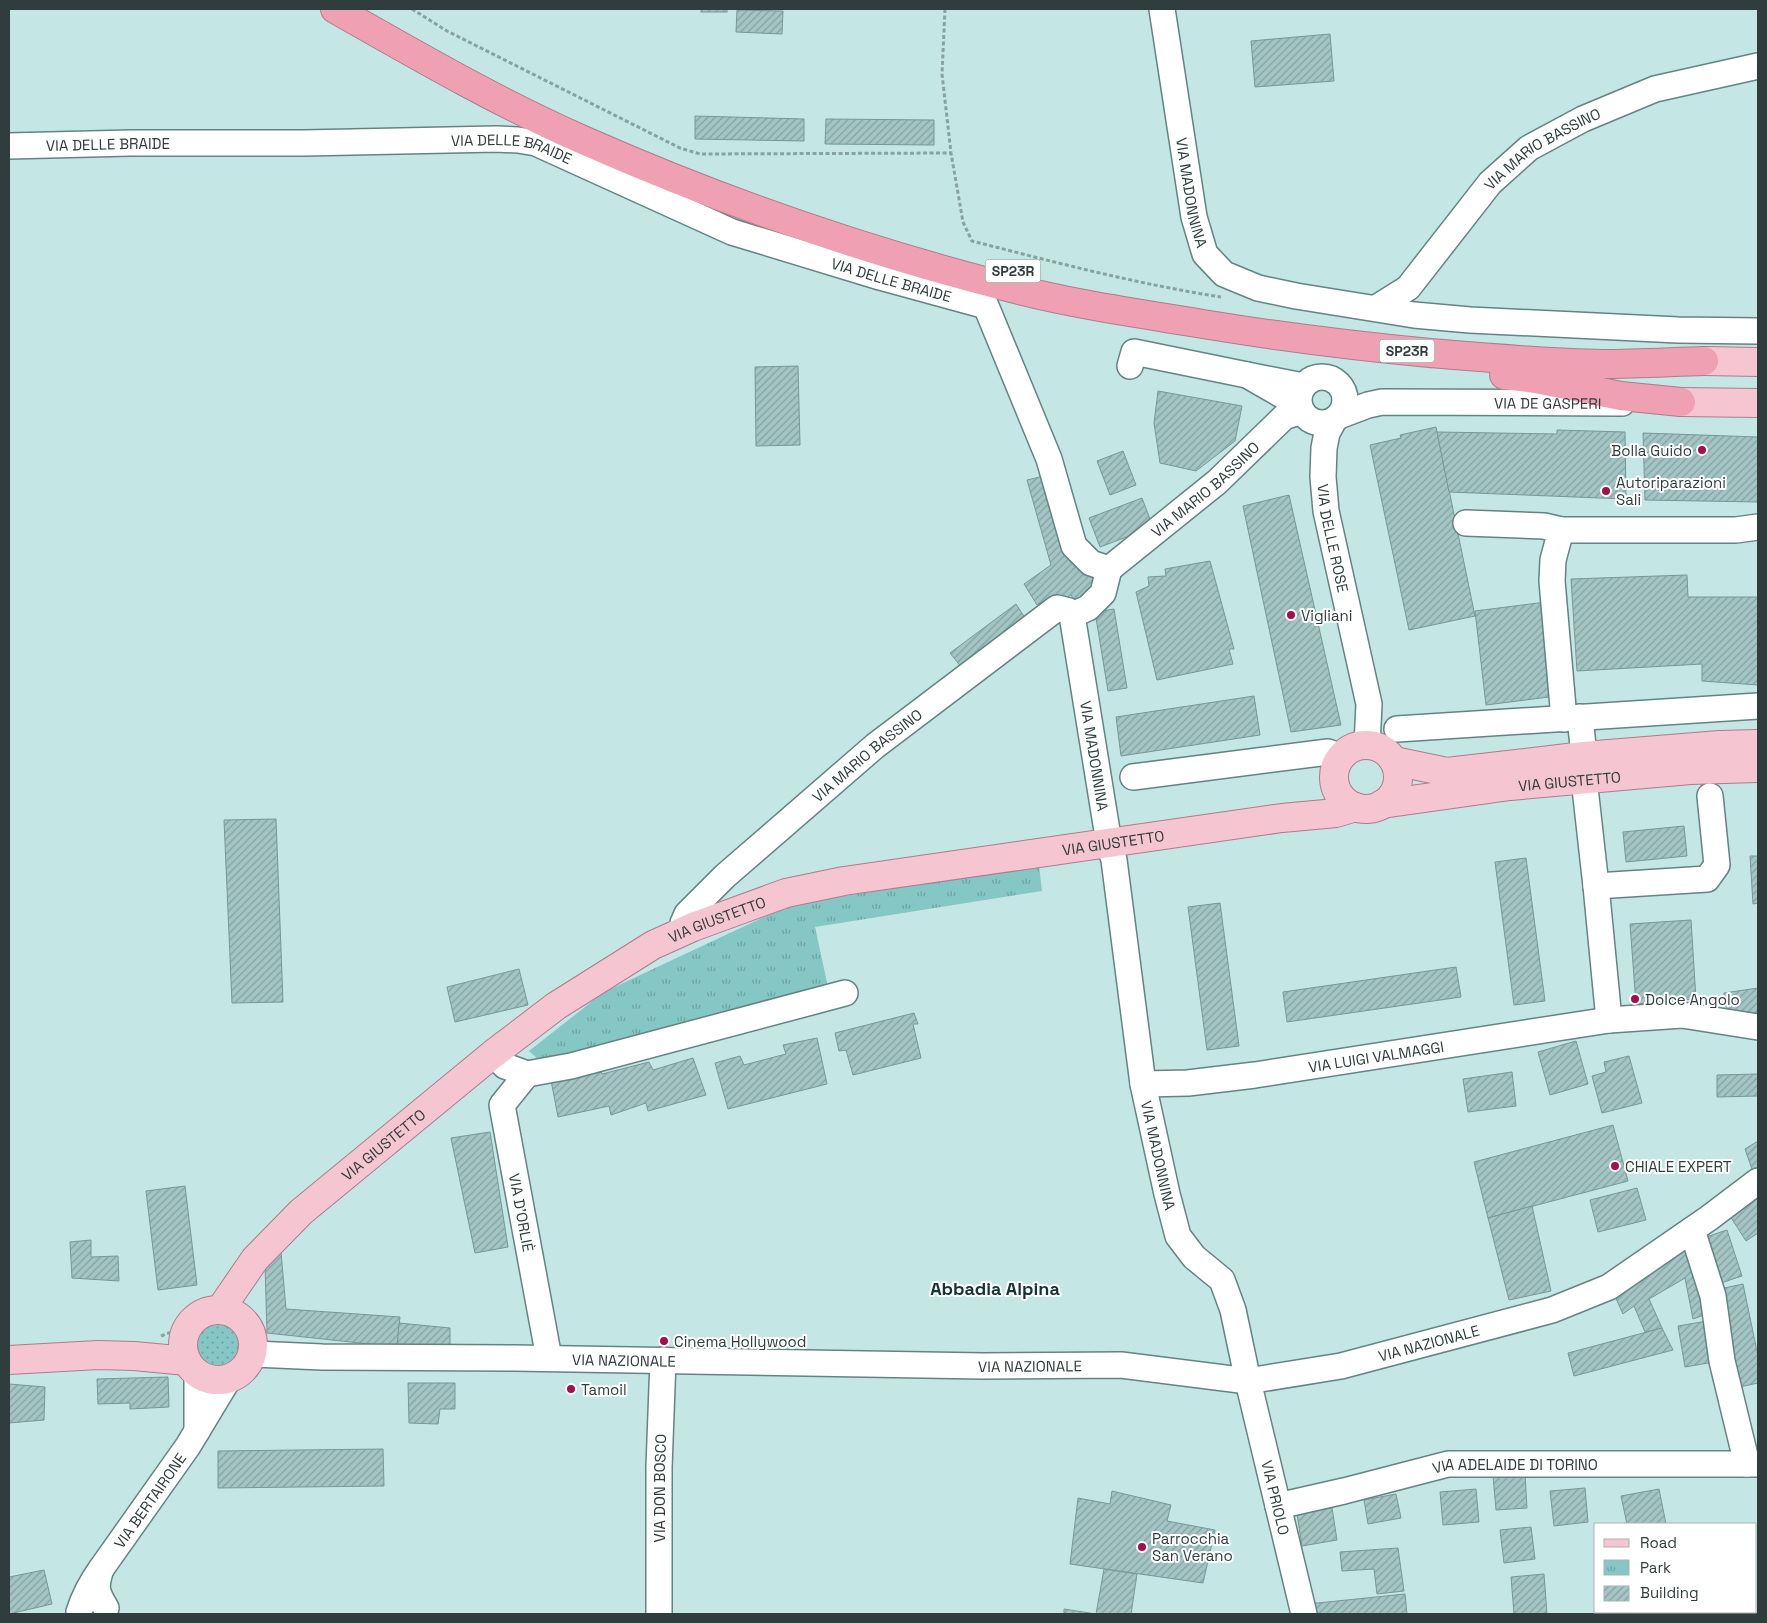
<svg xmlns="http://www.w3.org/2000/svg" width="1767" height="1623" viewBox="0 0 1767 1623" font-family="'Space Grotesk',sans-serif">
<style>
.grass{fill:url(#grass-dots)}
.park{fill:url(#park-tufts)}
.building{fill:url(#building-hatch);stroke:#779896}
.lines{fill:none;stroke-linecap:round;stroke-linejoin:round}
.minor-casing{stroke:#648483;stroke-width:28}
.major-casing{stroke:#ac7d89;stroke-width:30}
.highway-casing{stroke:#ac7d89;stroke-width:30}
.path{stroke:#88a2a1;stroke-width:3;stroke-dasharray:4 2.5;stroke-linecap:butt}
.minor{stroke:#fff;stroke-width:25}
.major{stroke:#f5c6d1;stroke-width:28}
.highway{stroke:#efa0b2;stroke-width:28}
.poi-dot{fill:#a30e4d;stroke:#fff;stroke-width:2}
.labels{text-anchor:middle;dominant-baseline:central;stroke-width:4;stroke-linejoin:round;paint-order:stroke}
.shield{fill:#fff;stroke:#6d7776;stroke-width:1}
.shield-label{font-size:14px;font-weight:bold;fill:#2f3d3c}
.street-label{font-size:15px;fill:#2f3d3c;stroke:#fff}
.poi-label{font-size:15px;fill:#2f3d3c;stroke:#fff;text-anchor:start}
.quarter-label{font-size:18px;font-weight:bold;fill:#153433;stroke:#fff}
</style>
<defs>
<pattern id="grass-dots" width="8" height="8" patternUnits="userSpaceOnUse" patternTransform="scale(1.25)"><rect width="8" height="8" fill="#85c7c4"/><path d="M2 2h.1M6 6h.1" fill="none" stroke="#6da3a0" stroke-width="1.8" stroke-linecap="round"/></pattern>
<pattern id="park-tufts" width="24" height="20" patternUnits="userSpaceOnUse" patternTransform="scale(1.25)"><rect width="24" height="20" fill="#85c7c4"/><path d="M3 7l-1-3M5 7V3M7 7l1-3M15 17l-1-3M17 17v-4M19 17l1-3" fill="none" stroke="#6da3a0"/></pattern>
<pattern id="building-hatch" width="6" height="6" patternUnits="userSpaceOnUse" patternTransform="scale(1.25)"><rect width="6" height="6" fill="#a3c5c4"/><path d="M-1 1l2-2M0 6l6-6M5 7l2-2" fill="none" stroke="#85a1a0"/></pattern>
</defs>
<rect width="100%" height="100%" fill="#c4e6e5"/>
<circle class="grass" cx="218" cy="1345" r="23"/>
<path class="park" d="M1039,866L1042,891L815,927L828,987L544,1065L529,1051L604,992L792,904Z"/>
<g class="building">
<rect x="701" y="9" width="26" height="3"/>
<path d="M737,10L783,11L782,34L736,32Z"/>
<path d="M1330,34L1334,81L1255,87L1251,41Z"/>
<path d="M695,116L804,119V141L695,139Z"/>
<path d="M826,119L934,120V145L825,144Z"/>
<path d="M798,366L800,445L756,446L755,367Z"/>
<path d="M1158,391L1242,406L1235,441L1196,471L1160,463L1154,423Z"/>
<path d="M1436,427L1475,616L1409,630L1370,445L1401,438L1400,435Z"/>
<path d="M1557,430L1625,432L1626,499L1449,492L1437,432L1557,434Z"/>
<path d="M1643,433L1758,437V502L1645,500Z"/>
<path d="M1123,451L1136,485L1110,495L1097,461Z"/>
<path d="M1048,475L1099,584L1078,607L1071,595L1055,606L1050,597L1037,605L1024,584L1051,565L1027,480Z"/>
<path d="M1289,495L1341,725L1291,732L1243,506Z"/>
<path d="M1142,498L1153,527L1100,547L1089,518Z"/>
<path d="M1210,561L1234,649H1229L1233,664L1157,680L1136,592L1149,586L1148,577L1166,576L1165,569Z"/>
<path d="M1687,575L1688,597H1758V685L1702,681V664L1577,671L1571,579Z"/>
<path d="M1546,602L1557,696L1486,705L1475,611Z"/>
<path d="M1016,604L1029,624L966,673L950,653Z"/>
<path d="M1114,609L1127,688L1108,691L1095,612Z"/>
<path d="M1254,696L1260,735L1121,756L1116,717Z"/>
<path d="M276,819L283,1002L232,1003L224,820Z"/>
<path d="M1684,826L1687,856L1626,862L1623,832Z"/>
<path d="M1750,856H1758V903L1753,904Z"/>
<path d="M1526,858L1545,1001L1514,1005L1495,862Z"/>
<path d="M1220,903L1239,1046L1207,1050L1188,907Z"/>
<path d="M1691,920L1696,999L1636,1004L1630,924Z"/>
<path d="M1456,967L1461,997L1287,1022L1283,992Z"/>
<path d="M519,969L528,1005L455,1022L447,987Z"/>
<path d="M1758,988V1020L1727,1014L1724,993Z"/>
<path d="M914,1013L918,1024H913L921,1058L853,1075L846,1050L839,1051L835,1033Z"/>
<path d="M817,1038L827,1084L728,1109L715,1063L740,1056L744,1065L786,1054L783,1045Z"/>
<path d="M1576,1041L1588,1084L1550,1095L1538,1052Z"/>
<path d="M1629,1056L1642,1103L1602,1113L1592,1076L1606,1072L1604,1062Z"/>
<path d="M693,1058L706,1095L648,1111L646,1103L611,1115L609,1106L558,1117L550,1075L600,1068L602,1074L649,1062L653,1070Z"/>
<path d="M1512,1072L1516,1106L1468,1112L1463,1079Z"/>
<path d="M1758,1074V1096L1717,1097V1075Z"/>
<path d="M1613,1125L1628,1181L1488,1218L1474,1162Z"/>
<path d="M490,1132L508,1247L475,1253L451,1138Z"/>
<path d="M1758,1141V1169L1753,1172L1745,1149Z"/>
<path d="M185,1186L197,1285L158,1290L146,1191Z"/>
<path d="M1637,1188L1646,1220L1598,1232L1590,1200Z"/>
<path d="M1758,1198V1233L1746,1241L1730,1216Z"/>
<path d="M1532,1206L1551,1291L1509,1300L1488,1218Z"/>
<path d="M1727,1230L1742,1276L1718,1284L1703,1238Z"/>
<path d="M91,1240V1257L118,1256L119,1281L72,1278L70,1242Z"/>
<path d="M1691,1246L1710,1313L1693,1319L1685,1278L1649,1299L1662,1328L1645,1332L1634,1306L1623,1314L1614,1294Z"/>
<path d="M281,1252L286,1309L400,1317L397,1347L267,1333L265,1265Z"/>
<path d="M1743,1284L1758,1356V1383L1735,1388L1715,1290Z"/>
<path d="M1713,1320L1720,1361L1685,1367L1678,1326Z"/>
<path d="M399,1323L450,1328V1347H397Z"/>
<path d="M1662,1328L1673,1350L1574,1376L1568,1353Z"/>
<path d="M168,1377L169,1407L130,1409V1403L98,1404L97,1379Z"/>
<path d="M408,1383H455V1409H440L438,1424L409,1423Z"/>
<path d="M9,1384L45,1387L44,1420L9,1423Z"/>
<path d="M383,1449L384,1486L218,1488V1451Z"/>
<path d="M1525,1474L1527,1508L1496,1510L1493,1476Z"/>
<path d="M1585,1488L1588,1522L1554,1526L1550,1491Z"/>
<path d="M1476,1489L1479,1522L1443,1525L1440,1492Z"/>
<path d="M1659,1489L1666,1524H1627L1621,1496Z"/>
<path d="M1112,1491L1171,1505L1167,1521L1215,1530L1203,1583L1070,1564L1078,1498L1110,1504Z"/>
<path d="M1396,1494L1401,1518L1368,1524L1364,1500Z"/>
<path d="M1332,1508L1337,1540L1302,1546L1297,1514Z"/>
<path d="M1531,1527L1535,1559L1504,1563L1500,1530Z"/>
<path d="M1398,1548L1404,1591L1377,1594L1374,1569L1342,1571L1340,1552Z"/>
<path d="M1104,1569L1137,1574L1131,1614H1064V1609L1096,1614Z"/>
<path d="M44,1570L52,1604L9,1614V1577Z"/>
<path d="M1544,1574L1547,1614H1514L1511,1577Z"/>
<path d="M1405,1594L1407,1614H1309L1308,1604Z"/>
<rect x="1623" y="1612" width="53" height="2"/>
</g>
<g class="lines">
<g class="minor-casing">
<g id="minor">
<path id="s1" d="M1162,9L1194,217L1205,254L1224,274L1258,288L1296,296L1414,315L1470,320L1678,330L1758,331"/>
<path id="s2" d="M9,146L130,143H304L496,139L518,140L536,143L732,232L880,277L986,306L1049,459L1074,546L1091,563L1109,569"/>
<path id="s3" d="M1376,308L1408,288L1490,183L1529,148L1583,119L1655,89L1758,66"/>
<path d="M1130,366L1134,352L1247,375"/>
<circle cx="1322" cy="400" r="23"/>
<path d="M1299,405L1247,375L1303,386"/>
<path id="s4" d="M1339,416L1368,405L1382,402L1622,403"/>
<path id="s5" d="M1334,420L1327,433L1324,448L1323,477L1326,511L1369,704L1367,745"/>
<path d="M1466,523L1544,526L1561,530"/>
<path id="s6" d="M1109,569L1103,593L1088,608L1072,615L1109,843L1114,860L1143,1084L1167,1194L1178,1236L1194,1257L1222,1280L1233,1310L1248,1381L1304,1614"/>
<path id="s7" d="M1109,569L1217,482L1284,417L1301,411"/>
<path d="M1580,717L1584,756V779L1596,886L1609,1020"/>
<path d="M1564,719L1552,581L1553,560L1561,530H1736L1758,527"/>
<path d="M1397,729L1758,706"/>
<path d="M1133,777L1328,752L1341,757"/>
<path d="M1596,886L1707,879L1717,865L1710,796"/>
<path id="s8" d="M682,932L683,923L687,914L725,876L875,746L1057,608L1069,611L1072,615"/>
<path d="M493,1054L505,1066L527,1074L571,1066L845,993"/>
<path id="s9" d="M527,1074L502,1105L549,1358"/>
<path id="s10" d="M1143,1084L1188,1083L1255,1075L1609,1020L1682,1015L1758,1027"/>
<path d="M1692,1230L1713,1296L1722,1361L1747,1464"/>
<path id="s11" d="M252,1354L322,1357L515,1358L983,1366L1121,1365L1248,1381L1341,1366L1552,1310L1609,1287L1709,1218L1758,1181"/>
<path d="M197,1372V1431"/>
<path id="s12" d="M1278,1506L1344,1491L1448,1464H1758"/>
<path id="s13" d="M101,1569L188,1446L229,1378"/>
<path d="M79,1612C84,1596 91,1583 101,1569C95,1587 96,1592 106,1608"/>
<path id="s14" d="M659,1614V1467L663,1360"/>
</g>
</g>
<g class="major-casing">
<g id="major">
<path d="M1704,361L1758,362"/>
<path d="M1681,402L1758,403"/>
<circle cx="1366" cy="777" r="32"/>
<path d="M1394,761L1447,772L1584,756L1720,745L1758,744"/>
<path id="s15" d="M1382,804L1510,786L1690,770L1758,768"/>
<path id="s16" d="M220,1310L255,1259L301,1212L493,1054L556,1006L653,945L693,927L786,893L844,881L1282,818L1336,813L1356,807"/>
<circle cx="218" cy="1345" r="35"/>
<path d="M9,1360L98,1355L134,1356L187,1361"/>
</g>
</g>
<g class="highway-casing">
<g id="highway">
<path d="M335,9C416,55 497,102 583,140C721,201 865,251 1011,288C1076,305 1143,314 1209,325C1283,337 1356,346 1430,353C1488,358 1545,363 1603,364C1636,364 1670,362 1704,361"/>
<path d="M1504,375L1536,379L1621,396L1681,402"/>
</g>
</g>
<g class="path">
<path d="M412,9L447,31L680,148L700,154L951,153"/>
<path d="M945,9L942,74L951,153L963,222L972,241C1054,262 1137,284 1221,297"/>
<path d="M161,1336L184,1327L199,1311"/>
</g>
<use href="#minor" class="minor"/>
<use href="#major" class="major"/>
<use href="#highway" class="highway"/>
</g>
<g class="poi-dot">
<circle cx="1702" cy="450" r="5"/>
<circle cx="1606" cy="491" r="5"/>
<circle cx="1291" cy="615" r="5"/>
<circle cx="1635" cy="999" r="5"/>
<circle cx="1615" cy="1166" r="5"/>
<circle cx="664" cy="1341" r="5"/>
<circle cx="571" cy="1389" r="5"/>
<circle cx="1142" cy="1547" r="5"/>
</g>
<g class="labels">
<g class="shield">
<rect x="985.5" y="259.5" width="55" height="23" rx="4"/>
<rect x="1379.5" y="339.5" width="55" height="23" rx="4"/>
</g>
<g class="shield-label">
<text x="1013" y="271">SP23R</text>
<text x="1407" y="351">SP23R</text>
</g>
<g class="street-label">
<text stroke="none"><textPath href="#s2" startOffset="99">VIA DELLE BRAIDE</textPath></text>
<text stroke="none"><textPath href="#s2" startOffset="504">VIA DELLE BRAIDE</textPath></text>
<text stroke="none"><textPath href="#s3" startOffset="234">VIA MARIO BASSINO</textPath></text>
<text stroke="none"><textPath href="#s1" startOffset="186">VIA MADONNINA</textPath></text>
<text stroke="none"><textPath href="#s2" startOffset="909">VIA DELLE BRAIDE</textPath></text>
<text stroke="none"><textPath href="#s4" startOffset="211">VIA DE GASPERI</textPath></text>
<text stroke="none"><textPath href="#s7" startOffset="125">VIA MARIO BASSINO</textPath></text>
<text stroke="none"><textPath href="#s5" startOffset="121">VIA DELLE ROSE</textPath></text>
<text stroke="none"><textPath href="#s8" startOffset="259">VIA MARIO BASSINO</textPath></text>
<text stroke="none"><textPath href="#s6" startOffset="206">VIA MADONNINA</textPath></text>
<text stroke="none"><textPath href="#s15" startOffset="189">VIA GIUSTETTO</textPath></text>
<text stroke="none"><textPath href="#s16" startOffset="1044">VIA GIUSTETTO</textPath></text>
<text stroke="none"><textPath href="#s16" startOffset="639">VIA GIUSTETTO</textPath></text>
<text stroke="none"><textPath href="#s10" startOffset="235">VIA LUIGI VALMAGGI</textPath></text>
<text stroke="none"><textPath href="#s16" startOffset="234">VIA GIUSTETTO</textPath></text>
<text stroke="none"><textPath href="#s6" startOffset="611">VIA MADONNINA</textPath></text>
<text stroke="none"><textPath href="#s9" startOffset="149">VIA D'ORLIÈ</textPath></text>
<text stroke="none"><textPath href="#s11" startOffset="1182">VIA NAZIONALE</textPath></text>
<text stroke="none"><textPath href="#s11" startOffset="372">VIA NAZIONALE</textPath></text>
<text stroke="none"><textPath href="#s11" startOffset="778">VIA NAZIONALE</textPath></text>
<text stroke="none"><textPath href="#s12" startOffset="242">VIA ADELAIDE DI TORINO</textPath></text>
<text stroke="none"><textPath href="#s14" startOffset="126">VIA DON BOSCO</textPath></text>
<text stroke="none"><textPath href="#s6" startOffset="981">VIA PRIOLO</textPath></text>
<text stroke="none"><textPath href="#s13" startOffset="84">VIA BERTAIRONE</textPath></text>
</g>
<g class="poi-label">
<text x="1692" y="450" text-anchor="end">Bolla Guido</text>
<text x="1616" y="482">Autoriparazioni<tspan x="1616" dy="17">Sali</tspan></text>
<text x="1301" y="615">Vigliani</text>
<text x="1645" y="999">Dolce Angolo</text>
<text x="1625" y="1166">CHIALE EXPERT</text>
<text x="674" y="1341">Cinema Hollywood</text>
<text x="581" y="1389">Tamoil</text>
<text x="1152" y="1538">Parrocchia<tspan x="1152" dy="17">San Verano</tspan></text>
</g>
<g class="quarter-label">
<text x="995" y="1288">Abbadia Alpina</text>
</g>
</g>
<rect width="1767" height="1623" fill="none" stroke="#2f3d3c" stroke-width="20"/>
<rect x="1594" y="1523" width="162" height="90" fill="#ffffff" stroke="#acb1b1"/>
<rect x="1604" y="1539" width="25" height="8" fill="#f5c6d1" stroke="#acb1b1"/>
<text x="1640" y="1548" font-size="15" fill="#2f3d3c">Road</text>
<rect x="1604" y="1560" width="25" height="15" fill="url(#park-tufts)" stroke="#acb1b1"/>
<text x="1640" y="1573" font-size="15" fill="#2f3d3c">Park</text>
<rect x="1604" y="1586" width="25" height="15" fill="url(#building-hatch)" stroke="#acb1b1"/>
<text x="1640" y="1598" font-size="15" fill="#2f3d3c">Building</text>
</svg>
